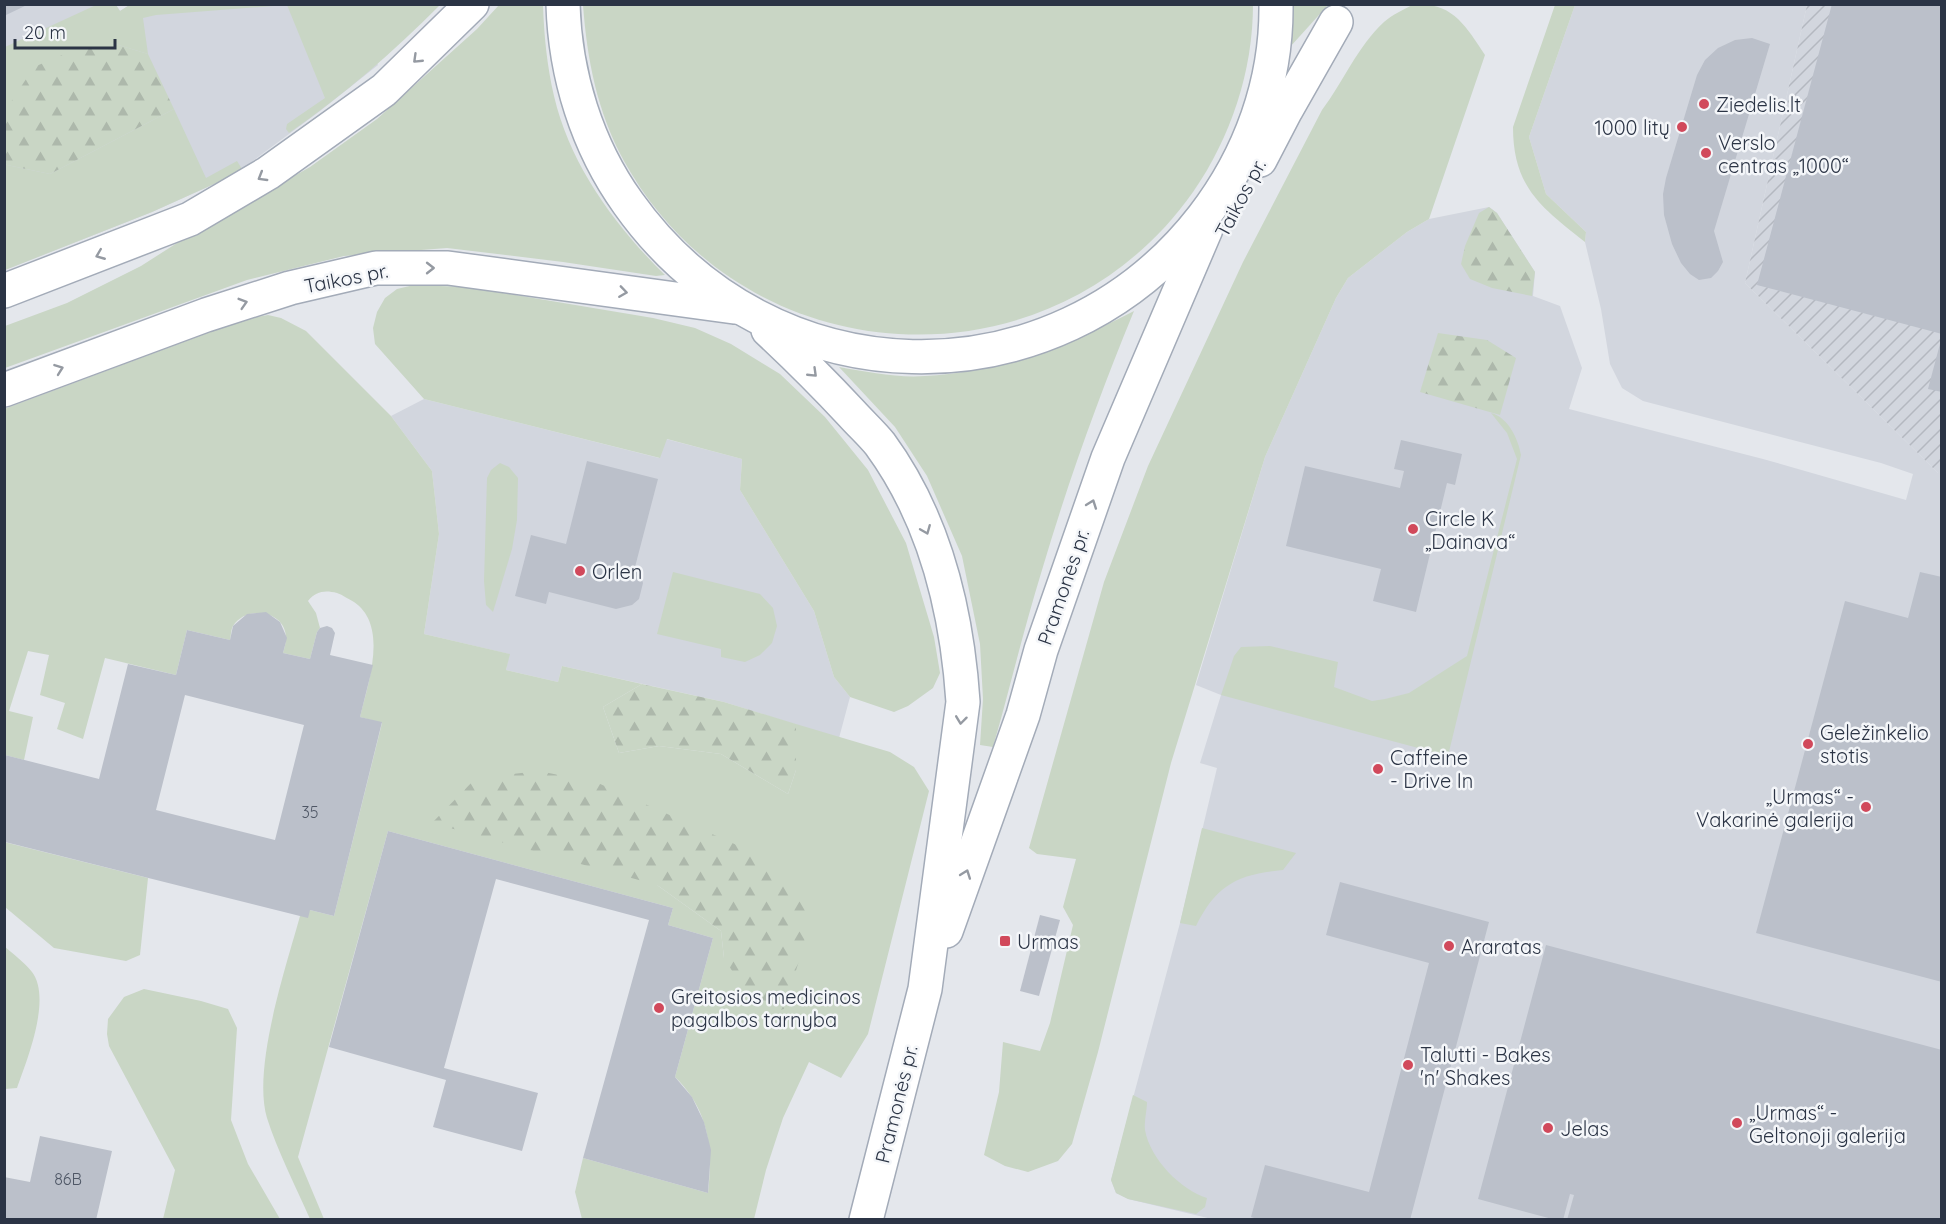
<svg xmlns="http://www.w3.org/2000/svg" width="1946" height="1224" viewBox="0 0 1946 1224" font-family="Quicksand,sans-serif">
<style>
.built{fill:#d2d6de}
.industrial{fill:url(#industrial-furrows)}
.green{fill:#c9d6c5;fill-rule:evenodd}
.forest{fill:url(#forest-firs)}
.building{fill:#bbc0ca;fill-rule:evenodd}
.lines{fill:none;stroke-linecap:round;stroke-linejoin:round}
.primary-casing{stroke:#a3abb8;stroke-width:36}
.primary{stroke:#fff;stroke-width:33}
.oneway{stroke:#959aa2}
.poi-dot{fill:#d1495b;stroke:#f4f6f9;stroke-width:2}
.labels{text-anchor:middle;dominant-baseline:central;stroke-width:5;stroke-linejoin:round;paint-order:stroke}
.number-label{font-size:16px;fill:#4f5766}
.poi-label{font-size:20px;fill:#2b3445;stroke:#f4f6f9;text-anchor:start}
.street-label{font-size:20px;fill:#2b3445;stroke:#f4f6f9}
</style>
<defs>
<pattern id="industrial-furrows" width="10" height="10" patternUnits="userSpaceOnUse" patternTransform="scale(1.5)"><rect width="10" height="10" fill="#d2d6de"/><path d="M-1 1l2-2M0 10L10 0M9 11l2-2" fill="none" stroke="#b4b8c0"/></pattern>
<pattern id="forest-firs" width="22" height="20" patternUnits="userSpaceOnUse" patternTransform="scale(1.5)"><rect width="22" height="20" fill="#c9d6c5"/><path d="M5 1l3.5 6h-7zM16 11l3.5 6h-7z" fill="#adb8ab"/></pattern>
</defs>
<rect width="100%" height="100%" fill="#e4e7ec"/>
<g class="built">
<path d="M131,4L351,5L378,65L320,111L234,175L152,212L5,270V5H116L120,11Z"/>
<path d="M1575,5H1807L1745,283L1938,473H1941V1219L1216,1220L1128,1199L1116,1193L1111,1180L1180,923L1217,768L1200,763L1221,695L1196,685L1265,457L1336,298L1348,278L1407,232L1429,219L1489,207L1497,213L1535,272L1533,296L1560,306L1582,368L1569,409L1763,459L1906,500L1913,474L1881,463L1643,401L1622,388L1610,364L1601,309L1585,242L1586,232L1546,194L1529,137Z"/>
<path d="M424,399L659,458L666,439L742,459L740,490L814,611L834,677L850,697L839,738L724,702L562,666L558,682L506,670L509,654L424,634L439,534L432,471L391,416Z"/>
</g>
<path class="industrial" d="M1807,5H1941V473H1938L1745,283Z"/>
<g class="green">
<path d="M131,4L440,5C393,52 344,95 289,133L286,129L287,124L325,98L287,5L156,15L143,18L148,54L112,43L5,111V47L96,5H116L120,11Z"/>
<path d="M1253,4C1253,71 1231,137 1193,192C1050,395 744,378 624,161C597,112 587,59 583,5Z"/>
<path d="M499,5H543C544,35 547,66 554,96C570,165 615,226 665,275L656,276L563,262L447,248L344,256L247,280L5,368V326L67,303L141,266L188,236L310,167L377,119L477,29Z"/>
<path d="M1293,5H1328L1290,47Z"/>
<path d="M1412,5C1452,1 1465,25 1485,55L1429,219L1407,232L1348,278L1336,298L1265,457L1171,763L1098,1052L1072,1144L1058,1161L1028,1172L1005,1166L984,1155L999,1092L1003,1042L1040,1051L1050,1023L1073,925L1063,907L1076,859L1037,854L1029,848L1104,582L1148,466L1243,262L1322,110C1344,81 1357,47 1384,22C1392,15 1403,10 1412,5Z"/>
<path d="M1555,5H1575L1529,137L1546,194L1586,232L1585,242C1541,207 1513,187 1513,127Z"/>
<path d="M174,109L206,178L237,161L242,169L234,175L152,212L5,270L4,162L7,165L50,174Z"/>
<path d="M414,285L467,287L653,318L695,328L731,344L780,374L825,417L868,470L906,543L934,637L940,673L933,688L908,706L894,712L850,697L834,677L814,611L740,490L742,459L667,439L660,458L424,399L375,344L373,328L377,312L385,298L397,289Z"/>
<path d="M1134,311C1099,396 1068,482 1042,570C1024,628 1010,688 993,747L980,745L983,699L980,644L962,556L927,476L895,427L839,367C867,372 897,378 925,376C999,372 1069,345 1134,311Z"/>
<path d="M268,315L281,318L306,331L391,416L432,471L439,534L424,634L510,654L506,670L558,682L562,666L642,684L603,707L619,753L659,746L721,754L788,794L796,770V724L890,752L914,767L929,791L868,1034L841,1078L809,1062L783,1118L766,1170L754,1219H582L575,1192L583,1158L708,1193C713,1148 709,1110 675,1077L713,938L668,925L673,908L388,831L298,1157L324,1219H310C296,1187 277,1150 267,1118C252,1068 286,967 300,916L310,910L334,916L382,723L360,717C368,683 389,626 354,602C348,599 343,595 337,593C325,590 316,591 308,601L316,613L320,628L317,632L310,659L283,653C284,649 286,643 286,639C287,611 247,604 233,626C231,629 231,636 230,640L187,630L176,675L105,658L83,739L57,729L65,703L40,695L49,655L28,651L9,711L33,717L24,760L5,755L4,409L245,319ZM657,885L803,948L724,958L721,931Z"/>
<path d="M1491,413C1509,418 1518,439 1521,455L1448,756L1221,695L1234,656L1241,647L1270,646L1338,662L1334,687L1372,701L1385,699L1409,693L1467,656L1517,459L1507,433Z"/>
<path d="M500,463L509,467L518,478L517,520L512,549L493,612L486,605L484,581L487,478L491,470Z"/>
<path d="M673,572L760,594L773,608L777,626L772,643L760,655L745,662L721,657V649L657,634Z"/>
<path d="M1202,828L1296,853L1283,870C1238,874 1216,885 1196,926L1180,923Z"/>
<path d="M4,842L148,878L140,955L126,961L54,948L5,907Z"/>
<path d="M4,946C13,954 24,962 32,972C52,998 27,1060 17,1088L5,1089Z"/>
<path d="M144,989L201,1001L228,1009L237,1028L231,1120L248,1164L280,1219H163L175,1170L109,1046L107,1034L108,1019L124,997Z"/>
<path d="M1133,1095L1147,1102C1147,1110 1144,1122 1145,1130C1150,1159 1181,1190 1207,1198L1205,1207L1196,1214L1128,1199L1116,1193L1111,1180Z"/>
</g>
<g class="forest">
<path d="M112,43L148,54L174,109L50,174L7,165L4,162L5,111L34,67L62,55Z"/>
<path d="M1489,207L1497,213L1535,272L1532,296L1492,288L1470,279L1461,264L1465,246L1479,213Z"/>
<path d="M1438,333L1487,340L1516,358L1500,415L1420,392Z"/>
<path d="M642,684L724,702L796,724V770L788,794L721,754L659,746L619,753L603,707Z"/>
<path d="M539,771L598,783L759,855L812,906L803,948L784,1009L760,1015L724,958L721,931L657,885L432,823L476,778Z"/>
</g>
<g class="building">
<path d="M4,4H29L4,16Z"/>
<path d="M1832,4H1942V334L1757,285Z"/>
<path d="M1752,38L1770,44L1714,231L1723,262L1718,271L1711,278L1699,280L1690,274L1681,263L1672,244L1664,215L1663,194L1666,178L1697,75L1705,60L1718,48L1735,40Z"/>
<path d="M1941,340H1942V392L1928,389Z"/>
<path d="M1401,440L1462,454L1455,485L1447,483L1416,612L1373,601L1381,569L1286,546L1305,466L1400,488L1404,471L1394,469Z"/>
<path d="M587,461L658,479L635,567L640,574L643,583L639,599L632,605L616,609L549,592L546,604L515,596L531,535L566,544Z"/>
<path d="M1920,572L1942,577V982L1756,933L1845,601L1908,618Z"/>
<path d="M266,612L280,622L287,638L283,653L310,659L317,632L320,628L327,626L332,628L335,633L330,655L373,665L360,717L382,722L334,916L310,910L308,918L5,842V755L99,779L128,664L176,675L187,630L230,640L233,626L247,614ZM185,695L304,725L275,840L156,810Z"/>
<path d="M388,831L673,908L668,925L713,938L675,1077L692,1097L704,1122L711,1150L708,1193L583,1158L649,920L496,879L444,1068L538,1093L522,1151L433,1127L446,1080L329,1047Z"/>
<path d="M1340,882L1489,922L1410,1220H1260L1251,1217L1265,1165L1369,1192L1429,963L1326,935Z"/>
<path d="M1040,915L1060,920L1039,996L1020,991Z"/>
<path d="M1546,945L1942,1050V1220H1567L1574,1195L1570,1194L1563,1220H1556L1478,1199Z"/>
<path d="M40,1136L112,1151L96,1220L47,1218V1220H4V1177L30,1182Z"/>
</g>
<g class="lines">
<g class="primary-casing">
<g id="primary">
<path d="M563,4C565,75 587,146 628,203C769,402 1054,409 1203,217C1250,156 1277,82 1276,4"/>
<path d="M1260,160L1286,110L1336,22"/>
<path d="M4,291L190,219L268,173L384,90L472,4"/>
<path d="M768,330C797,357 825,385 852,414C861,424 872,434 880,444C935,519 957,611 963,702L925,989L866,1220"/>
<path d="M4,390L206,315L290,288L376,268H448L734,307"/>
<path d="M946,931L1023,715L1041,650L1108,458L1206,229"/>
</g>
</g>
<use href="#primary" class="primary"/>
</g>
<defs><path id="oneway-chevron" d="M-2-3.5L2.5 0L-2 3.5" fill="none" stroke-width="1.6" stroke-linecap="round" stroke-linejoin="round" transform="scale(1.5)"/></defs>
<g class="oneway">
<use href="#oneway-chevron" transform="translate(417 59) rotate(136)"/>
<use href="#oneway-chevron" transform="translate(262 177) rotate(149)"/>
<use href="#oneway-chevron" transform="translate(100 255) rotate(158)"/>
<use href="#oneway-chevron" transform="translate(430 268)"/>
<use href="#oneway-chevron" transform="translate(623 292) rotate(8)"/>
<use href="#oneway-chevron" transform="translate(243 303) rotate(-17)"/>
<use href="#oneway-chevron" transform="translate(59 369) rotate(-20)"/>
<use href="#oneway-chevron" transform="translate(813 373) rotate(44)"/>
<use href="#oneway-chevron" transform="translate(1092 504) rotate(-70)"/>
<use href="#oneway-chevron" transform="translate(926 530) rotate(68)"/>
<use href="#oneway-chevron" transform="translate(961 720) rotate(97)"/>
<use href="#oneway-chevron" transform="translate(966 874) rotate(-70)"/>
</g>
<g class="poi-dot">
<circle cx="1704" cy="104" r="6"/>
<circle cx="1682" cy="127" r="6"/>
<circle cx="1706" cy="153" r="6"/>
<circle cx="1413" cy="529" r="6"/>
<circle cx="580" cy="571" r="6"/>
<circle cx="1808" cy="744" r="6"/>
<circle cx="1378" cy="769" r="6"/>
<circle cx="1866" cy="807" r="6"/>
<rect x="999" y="935" width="12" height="12" rx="3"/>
<circle cx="1449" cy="946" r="6"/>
<circle cx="659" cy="1008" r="6"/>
<circle cx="1408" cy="1065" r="6"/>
<circle cx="1737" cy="1123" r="6"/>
<circle cx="1548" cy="1128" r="6"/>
</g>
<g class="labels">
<g class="number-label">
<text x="310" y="812">35</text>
<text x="68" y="1179">86B</text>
</g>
<g class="poi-label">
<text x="1716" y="104">Ziedelis.lt</text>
<text x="1670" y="127" text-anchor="end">1000 litų</text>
<text x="1718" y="142">Verslo<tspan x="1718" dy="23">centras „1000“</tspan></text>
<text x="1425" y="518">Circle K<tspan x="1425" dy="23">„Dainava“</tspan></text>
<text x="592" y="571">Orlen</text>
<text x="1820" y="732">Geležinkelio<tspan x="1820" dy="23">stotis</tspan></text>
<text x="1390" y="757">Caffeine<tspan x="1390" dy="23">- Drive In</tspan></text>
<text x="1854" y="796" text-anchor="end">„Urmas“ -<tspan x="1854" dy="23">Vakarinė galerija</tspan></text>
<text x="1017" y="941">Urmas</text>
<text x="1461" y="946">Araratas</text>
<text x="671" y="996">Greitosios medicinos<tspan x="671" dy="23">pagalbos tarnyba</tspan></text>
<text x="1420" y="1054">Talutti - Bakes<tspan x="1420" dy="23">'n' Shakes</tspan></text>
<text x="1749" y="1112">„Urmas“ -<tspan x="1749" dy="23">Geltonoji galerija</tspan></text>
<text x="1560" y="1128">Jelas</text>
</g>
<g class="street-label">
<text transform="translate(1240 198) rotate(-62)">Taikos pr.</text>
<text transform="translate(346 278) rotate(-11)">Taikos pr.</text>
<text transform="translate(1063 587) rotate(-71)">Pramonės pr.</text>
<text transform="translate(896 1104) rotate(-76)">Pramonės pr.</text>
</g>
</g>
<rect width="1946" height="1224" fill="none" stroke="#2b3445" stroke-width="12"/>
<path d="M15 39v9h100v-9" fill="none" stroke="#2b3445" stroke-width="3"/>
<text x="24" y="39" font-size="18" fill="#2b3445" stroke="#f4f6f9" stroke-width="4.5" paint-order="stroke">20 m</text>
</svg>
